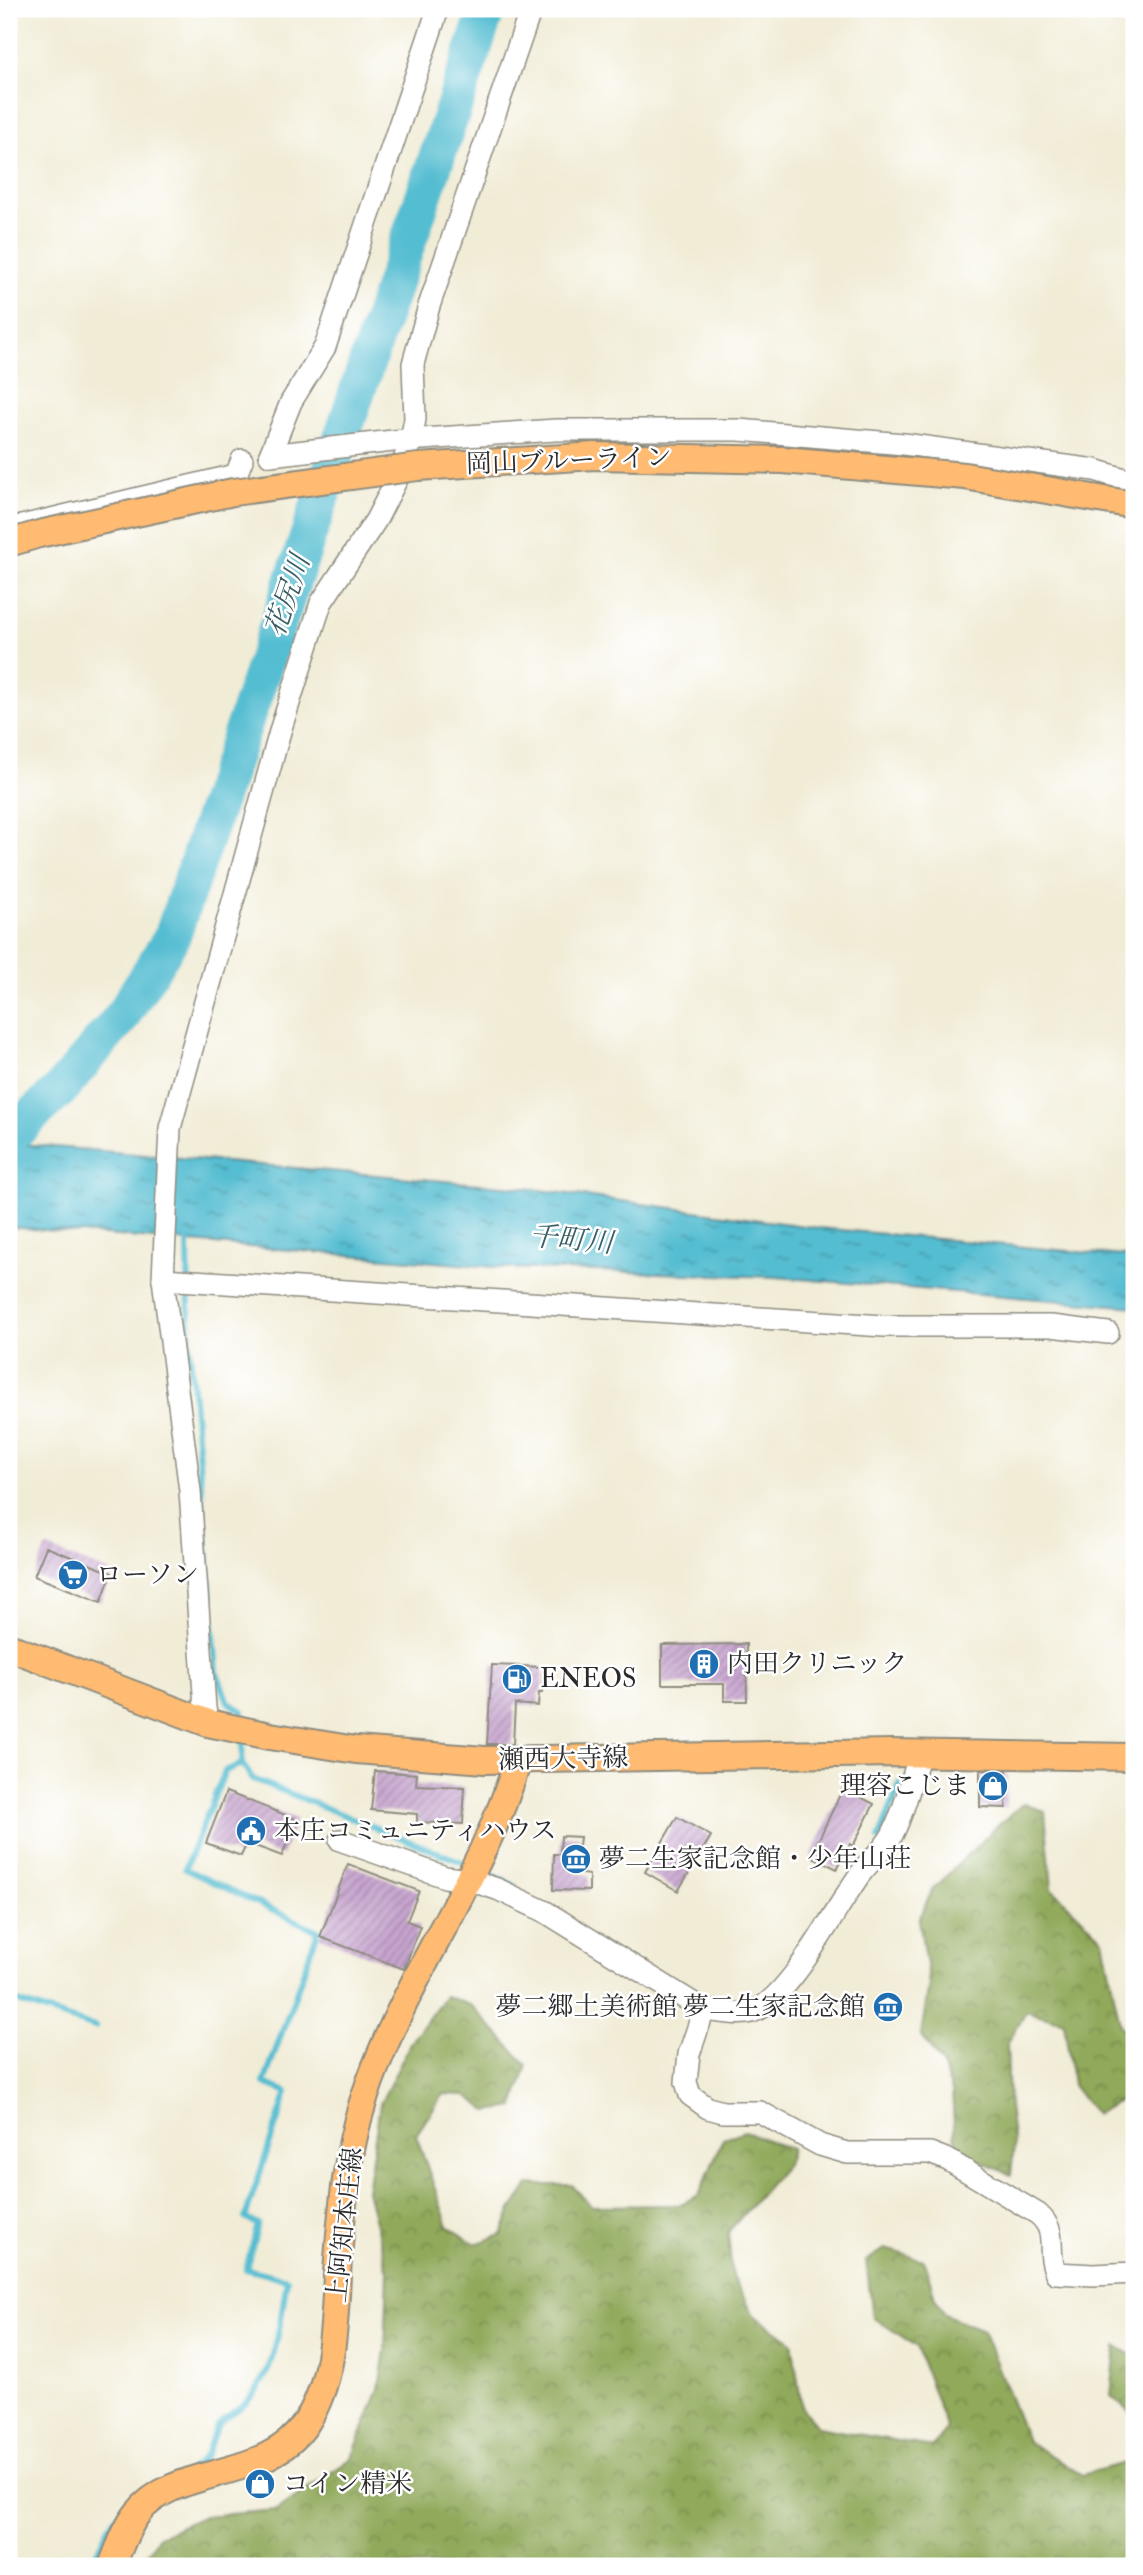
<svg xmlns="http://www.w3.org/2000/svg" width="1143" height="2575" viewBox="0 0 1143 2575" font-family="'IM FELL Double Pica','Noto Serif JP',serif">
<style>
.forest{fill:url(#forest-crowns);stroke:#5e6a42;stroke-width:2}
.water{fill:url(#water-ripples);stroke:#40747e;stroke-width:2}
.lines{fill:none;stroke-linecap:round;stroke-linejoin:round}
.stream{stroke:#54bdd1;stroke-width:6}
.river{stroke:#54bdd1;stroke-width:37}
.building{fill:url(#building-hatch)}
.minor-casing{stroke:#8e8c80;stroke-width:24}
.major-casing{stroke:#8e8c80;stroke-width:30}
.minor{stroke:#fff;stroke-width:21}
.major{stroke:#ffbb71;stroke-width:26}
.major-bridge-casing{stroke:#8e8c80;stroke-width:30;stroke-linecap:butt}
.major-bridge{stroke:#ffbb71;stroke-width:26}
.labels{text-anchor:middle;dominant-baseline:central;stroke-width:5;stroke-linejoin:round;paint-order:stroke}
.street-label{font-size:26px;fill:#2b2b2b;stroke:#fff}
.poi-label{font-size:26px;fill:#2b2b2b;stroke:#fff;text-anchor:start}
.water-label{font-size:28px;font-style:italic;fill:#395e65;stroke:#fff}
</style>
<defs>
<pattern id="forest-crowns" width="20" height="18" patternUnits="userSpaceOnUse" patternTransform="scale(1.75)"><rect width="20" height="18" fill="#90a95a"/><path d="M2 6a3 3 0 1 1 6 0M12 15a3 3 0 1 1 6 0" fill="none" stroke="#768a4b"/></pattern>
<pattern id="water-ripples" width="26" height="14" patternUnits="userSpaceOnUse" patternTransform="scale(1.75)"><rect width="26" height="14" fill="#54bdd1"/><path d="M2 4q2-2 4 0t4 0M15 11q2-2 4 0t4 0" fill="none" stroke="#469aaa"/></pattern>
<pattern id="building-hatch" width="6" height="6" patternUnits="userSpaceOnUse" patternTransform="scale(1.75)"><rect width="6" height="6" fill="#c7a4cf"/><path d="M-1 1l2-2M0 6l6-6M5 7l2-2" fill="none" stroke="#a286a8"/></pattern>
</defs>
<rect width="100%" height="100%" fill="#fff"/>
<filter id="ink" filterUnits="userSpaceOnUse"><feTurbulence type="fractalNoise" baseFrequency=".0143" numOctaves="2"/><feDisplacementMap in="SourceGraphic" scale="14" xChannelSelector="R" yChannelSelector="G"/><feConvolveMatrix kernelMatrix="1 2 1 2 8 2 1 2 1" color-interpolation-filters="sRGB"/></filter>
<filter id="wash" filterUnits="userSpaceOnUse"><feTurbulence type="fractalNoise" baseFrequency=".00686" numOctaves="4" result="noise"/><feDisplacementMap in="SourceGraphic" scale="28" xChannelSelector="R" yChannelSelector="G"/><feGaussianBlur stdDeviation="1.57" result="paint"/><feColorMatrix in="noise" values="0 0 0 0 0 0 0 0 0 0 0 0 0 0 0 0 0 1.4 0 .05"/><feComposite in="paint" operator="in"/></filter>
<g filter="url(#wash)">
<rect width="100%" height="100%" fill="#f1ecd6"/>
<g class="forest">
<path d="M1024,1803L1045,1812L1052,1889L1103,1939L1120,2025L1134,2041V2062L1128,2096L1095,2114L1073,2085L1064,2022L1026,2011L1007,2044L1009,2106L1014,2146L1011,2175L976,2159L955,2141L952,2091L941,2063L921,2035L929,1985L919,1919L932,1890L999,1824Z"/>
<path d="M445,1996L472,2006L527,2065L514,2107L488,2111L466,2095L443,2094L416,2135L448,2226L475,2244L502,2235L511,2211L529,2185H572L591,2206L679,2205L699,2195L723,2139L744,2131L791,2149L786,2165L728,2232L732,2277L754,2315L792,2342L802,2408L817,2427L932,2447L947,2429L916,2346L873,2317L866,2261L885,2249L924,2260L935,2298L944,2314L983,2330L1027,2441L1082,2475L1134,2460V2566H139L159,2536L204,2516L277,2510L352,2458L379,2389L385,2351L388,2271L367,2191L380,2104L412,2040Z"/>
<path d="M1116,2346L1134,2356V2415L1111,2396Z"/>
</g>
<path class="water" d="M9,1143L525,1188L819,1228L1134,1257V1307L776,1277L507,1268L9,1227Z"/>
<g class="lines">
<g class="stream">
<path d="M188,1235L189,1342L217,1673L228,1702L243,1711V1723"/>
<path d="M243,1737L242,1764L253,1779L467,1864"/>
<path d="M879,1839L900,1784"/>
<path d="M481,1870L515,1886"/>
<path d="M9,1999L95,2027"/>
<path d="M191,2469C214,2453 206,2445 218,2425C225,2415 240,2410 248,2401C278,2370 280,2319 287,2279L246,2269L258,2224L245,2218L287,2092L264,2083L318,1931L185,1869L225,1771L242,1764"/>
<path d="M91,2566C103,2540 113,2509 140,2495"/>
</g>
<path class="river" d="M9,1137L59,1091L120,1019L172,937L487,9"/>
</g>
<g id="blocks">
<g class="building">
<path d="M46,1547L112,1573L101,1602L34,1576Z"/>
<path d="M746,1644L747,1701H724V1684H662V1645Z"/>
<path d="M492,1665L543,1667L542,1693H539L538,1706L515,1704L513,1744H487Z"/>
<path d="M980,1770L1007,1771L1006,1808L980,1807Z"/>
<path d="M375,1771L417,1774L416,1785L465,1787L463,1824L417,1822V1814L371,1810Z"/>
<path d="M843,1788L874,1804L853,1846L850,1844L837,1869L811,1856Z"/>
<path d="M226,1792L296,1819L282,1856L247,1843L241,1856L206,1843Z"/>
<path d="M677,1817L711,1836L678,1891L645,1872Z"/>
<path d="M561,1836L580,1837L576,1873L589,1875V1891L553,1890L554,1854H560Z"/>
<path d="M348,1864L419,1891L407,1921L420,1926L404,1969L320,1937Z"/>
</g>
</g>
</g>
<g filter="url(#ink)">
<use href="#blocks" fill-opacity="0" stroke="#8e8c80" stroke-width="2"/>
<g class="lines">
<g class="minor-casing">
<g id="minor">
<path d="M270,455L393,441L556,430H739L904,444L1095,470L1134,482"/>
<path d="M270,455L291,402L325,347L438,9"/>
<path d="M9,529L236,475L242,460"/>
<path d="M163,1279L170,1128L281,728L321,603L376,520L398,477L411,440L415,419L413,364L429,306L531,9"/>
<path d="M208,1723L205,1708L190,1491L163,1279L884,1326H1051L1108,1333"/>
<path d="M340,1840L445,1877L469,1880L497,1889L544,1911L704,2010L689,2054L686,2082L690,2095L708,2108L723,2112H760L820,2145L847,2153H930L948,2160L1038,2214C1060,2233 1045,2250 1056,2273L1094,2275L1134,2273"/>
<path d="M704,2010C718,2011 739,2016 752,2012C791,1998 836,1906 861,1873C871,1860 884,1850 892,1835C905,1811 911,1780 920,1754"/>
</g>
</g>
<g class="major-casing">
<g id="major">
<path d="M9,1647L208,1723L270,1736L356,1750L485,1760L892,1753L1134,1757"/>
<path d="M112,2566C119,2549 126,2528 137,2514C176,2463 267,2483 306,2423C337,2375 334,2314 338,2259C342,2206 347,2153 363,2102C401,1982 482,1881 518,1760"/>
</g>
</g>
<use href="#minor" class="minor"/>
<use href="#major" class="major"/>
<g class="major-bridge-casing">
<path id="major-bridge" d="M9,543L39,534L233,492L418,467L595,456L783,460L965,476L1134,505"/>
</g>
<use href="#major-bridge" class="major-bridge"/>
</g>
</g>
<defs>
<g id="supermarket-disc" transform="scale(1.575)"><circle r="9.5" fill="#1f6fb2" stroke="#fff"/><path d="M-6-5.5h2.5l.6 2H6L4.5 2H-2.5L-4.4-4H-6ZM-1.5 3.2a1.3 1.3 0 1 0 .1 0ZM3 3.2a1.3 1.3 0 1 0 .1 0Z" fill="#fff"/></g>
<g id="building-disc" transform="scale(1.575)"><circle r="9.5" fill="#1f6fb2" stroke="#fff"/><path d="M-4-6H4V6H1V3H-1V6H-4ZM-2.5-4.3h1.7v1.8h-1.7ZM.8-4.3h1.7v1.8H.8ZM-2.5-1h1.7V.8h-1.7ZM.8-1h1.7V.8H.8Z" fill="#fff"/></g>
<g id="fuel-disc" transform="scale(1.575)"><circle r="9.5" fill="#1f6fb2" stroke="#fff"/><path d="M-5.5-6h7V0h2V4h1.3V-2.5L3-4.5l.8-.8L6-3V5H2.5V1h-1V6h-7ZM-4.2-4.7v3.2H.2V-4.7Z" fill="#fff"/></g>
<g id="shop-disc" transform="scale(1.575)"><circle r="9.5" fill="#1f6fb2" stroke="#fff"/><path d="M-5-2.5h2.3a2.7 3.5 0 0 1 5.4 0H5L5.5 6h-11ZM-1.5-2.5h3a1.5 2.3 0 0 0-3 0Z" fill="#fff"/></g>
<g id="civic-disc" transform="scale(1.575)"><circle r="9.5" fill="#1f6fb2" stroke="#fff"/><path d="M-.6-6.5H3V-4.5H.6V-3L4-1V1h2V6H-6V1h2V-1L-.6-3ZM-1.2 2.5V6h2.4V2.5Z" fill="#fff"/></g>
<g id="museum-disc" transform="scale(1.575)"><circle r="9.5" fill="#1f6fb2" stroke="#fff"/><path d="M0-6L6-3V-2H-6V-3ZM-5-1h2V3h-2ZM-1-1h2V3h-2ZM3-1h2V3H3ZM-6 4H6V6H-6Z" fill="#fff"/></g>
</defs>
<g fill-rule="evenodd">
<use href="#supermarket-disc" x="73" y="1575"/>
<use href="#building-disc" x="704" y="1664"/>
<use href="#fuel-disc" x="517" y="1679"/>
<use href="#shop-disc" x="993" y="1786"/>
<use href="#civic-disc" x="251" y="1831"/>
<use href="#museum-disc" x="576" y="1859"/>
<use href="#museum-disc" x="888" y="2007"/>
<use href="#shop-disc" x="260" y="2484"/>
</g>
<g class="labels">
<g class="street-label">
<text transform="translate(569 461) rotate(-2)">岡山ブルーライン</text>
<text transform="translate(563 1759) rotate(-1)">瀬西大寺線</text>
<text transform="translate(345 2225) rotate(-84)">上阿知本庄線</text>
</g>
<g class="poi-label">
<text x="96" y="1575">ローソン</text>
<text x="727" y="1664">内田クリニック</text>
<text x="540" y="1679">ENEOS</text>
<text x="970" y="1786" text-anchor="end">理容こじま</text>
<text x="274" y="1831">本庄コミュニティハウス</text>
<text x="599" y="1859">夢二生家記念館・少年山荘</text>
<text x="865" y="2007" text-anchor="end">夢二郷土美術館 夢二生家記念館</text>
<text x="283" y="2484">コイン精米</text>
</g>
<g class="water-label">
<text transform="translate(288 596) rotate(-71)">花尻川</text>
<text transform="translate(571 1240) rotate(5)">千町川</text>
</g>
</g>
<rect width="1143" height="2575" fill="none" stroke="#fff" stroke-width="35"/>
</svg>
